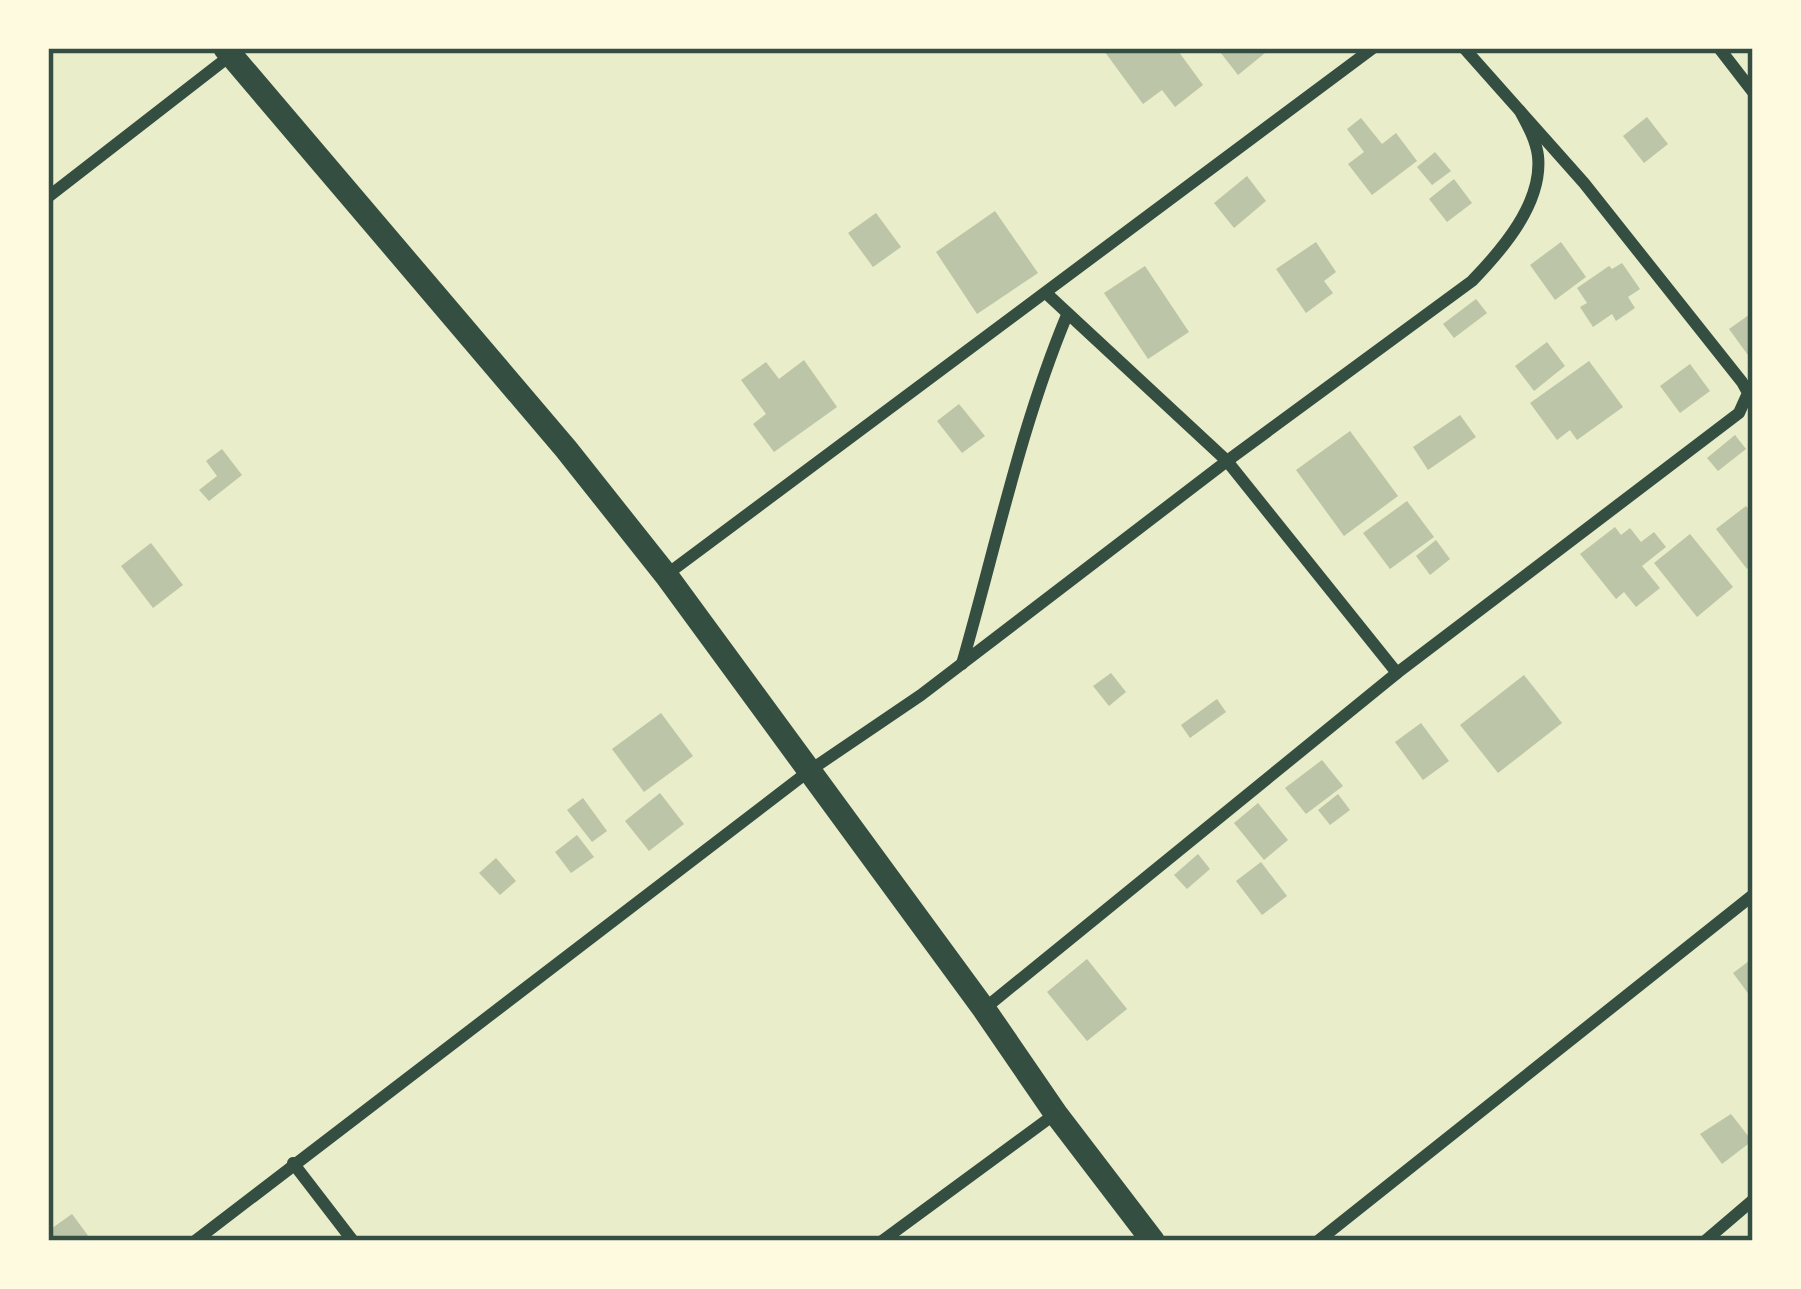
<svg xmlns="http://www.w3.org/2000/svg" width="1801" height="1289" viewBox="0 0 1801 1289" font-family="'Work Sans',sans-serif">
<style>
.building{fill:#bcc5a7}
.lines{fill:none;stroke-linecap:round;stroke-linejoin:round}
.minor{stroke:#344e41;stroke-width:12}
.secondary{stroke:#344e41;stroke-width:24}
.neatline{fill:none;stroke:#344e41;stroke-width:4.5}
</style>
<rect width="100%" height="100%" fill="#e9edc9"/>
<g class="building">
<path d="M1102,48H1176L1203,85L1175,107L1162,90L1143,104Z"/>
<path d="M1217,48H1261L1265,53L1238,75Z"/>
<path d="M1647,117L1668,144L1644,163L1623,136Z"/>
<path d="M1361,118L1382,144L1396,133L1417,161L1372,195L1348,164L1364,152L1347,129Z"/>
<path d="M1435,152L1451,171L1432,185L1417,167Z"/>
<path d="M1247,176L1266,201L1234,228L1214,203Z"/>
<path d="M1454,179L1472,203L1447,222L1429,199Z"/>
<path d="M995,211L1038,273L977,314L936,252Z"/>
<path d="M876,213L901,247L873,267L848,233Z"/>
<path d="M1316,242L1336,272L1324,281L1333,293L1306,313L1276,269Z"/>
<path d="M1561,242L1586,277L1555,300L1530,265Z"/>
<path d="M1622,263L1640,289L1628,297L1635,308L1616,321L1612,314L1593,327L1580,307L1587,303L1577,288L1609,266L1612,269Z"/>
<path d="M1145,266L1189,332L1148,359L1104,293Z"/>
<path d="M1476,299L1487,313L1454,338L1443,324Z"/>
<path d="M1753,312V362L1729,329Z"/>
<path d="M1547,342L1565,366L1534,391L1515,366Z"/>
<path d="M804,360L837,407L774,452L753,424L766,414L741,380L766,362L779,379Z"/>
<path d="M1589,361L1623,407L1577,440L1570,430L1557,440L1530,403Z"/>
<path d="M1690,364L1710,391L1680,413L1660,386Z"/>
<path d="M959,404L985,436L962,453L937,421Z"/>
<path d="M1460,415L1476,437L1428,470L1413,447Z"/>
<path d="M1350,431L1398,496L1344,536L1296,470Z"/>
<path d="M1735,435L1746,449L1718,471L1707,458Z"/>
<path d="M222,449L242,475L209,501L199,490L217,476L206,461Z"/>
<path d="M1407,501L1434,537L1390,569L1363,533Z"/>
<path d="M1746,506L1753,515V564L1747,569L1716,529Z"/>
<path d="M1615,527L1621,535L1630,528L1641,542L1654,532L1666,547L1642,566L1660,588L1636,607L1624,592L1616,599L1580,554Z"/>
<path d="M1690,534L1733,587L1697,617L1654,563Z"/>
<path d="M1436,540L1450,559L1430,575L1416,556Z"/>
<path d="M151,543L183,585L153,608L121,566Z"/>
<path d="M1111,673L1126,692L1109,706L1093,686Z"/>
<path d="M1524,675L1562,723L1498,773L1460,725Z"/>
<path d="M1217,699L1226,712L1190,738L1181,725Z"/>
<path d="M661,713L693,756L644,792L612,749Z"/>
<path d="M1421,723L1449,761L1423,780L1395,742Z"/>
<path d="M1322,760L1343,786L1306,814L1285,788Z"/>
<path d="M660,793L684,824L649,851L625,821Z"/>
<path d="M1338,794L1350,810L1330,825L1318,810Z"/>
<path d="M583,798L607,831L592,842L567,810Z"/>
<path d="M1258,803L1288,840L1264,860L1234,823Z"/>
<path d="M577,835L594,857L571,873L555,852Z"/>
<path d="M1198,854L1210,869L1187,889L1174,875Z"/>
<path d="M496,858L516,881L500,895L479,873Z"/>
<path d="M1261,862L1287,896L1262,915L1236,881Z"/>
<path d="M1753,958V1000L1733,973Z"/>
<path d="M1087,959L1127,1009L1087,1041L1047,992Z"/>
<path d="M1731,1114L1752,1141L1722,1164L1700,1134Z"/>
<path d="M72,1214L92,1241H50L48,1231Z"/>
</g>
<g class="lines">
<g class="minor">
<path d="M1719,48L1753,92"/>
<path d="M48,197L231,55"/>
<path d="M1047,294L1227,461L1397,673"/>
<path d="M666,575L1373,48"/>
<path d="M962,664C996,546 1020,428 1067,315"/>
<path d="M984,1009L1397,673L1739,413L1748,393L1742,382L1584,183L1464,48"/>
<path d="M293,1163L353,1241"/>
<path d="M195,1241L809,771L921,695L1227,461L1472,281C1502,250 1543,203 1538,156C1536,140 1528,126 1520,111"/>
<path d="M882,1241L1055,1114"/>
<path d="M1318,1241L1753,895"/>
<path d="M1705,1241L1753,1200"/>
</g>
<path class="secondary" d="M225,48L566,449L666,575L984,1009L1056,1114L1153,1241"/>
</g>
<rect width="1801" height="1289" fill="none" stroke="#fefae0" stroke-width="102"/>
<rect x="51" y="51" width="1699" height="1187" class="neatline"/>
</svg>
